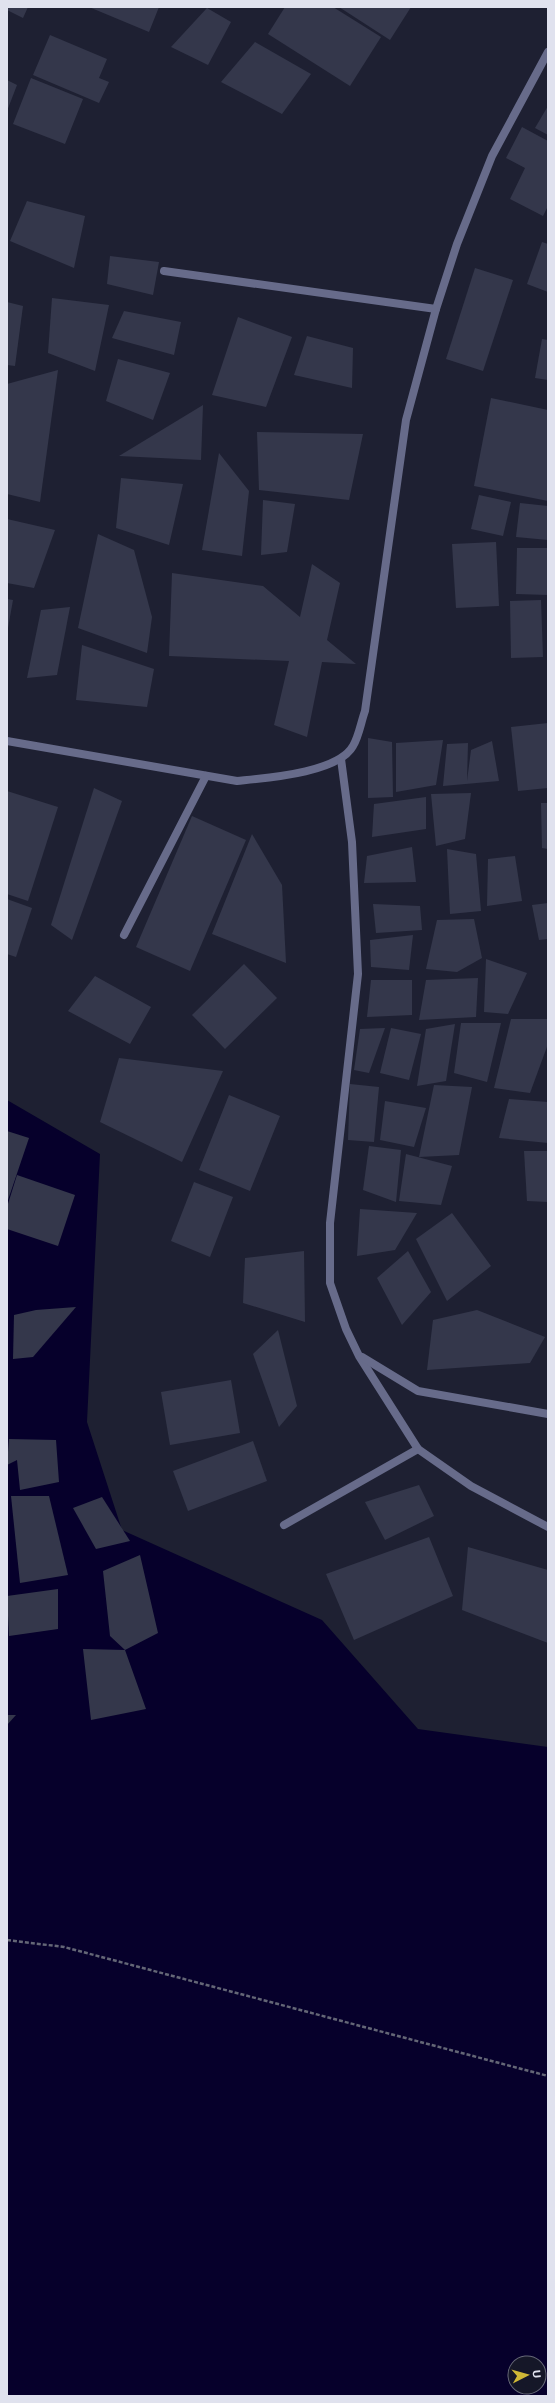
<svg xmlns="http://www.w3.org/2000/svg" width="555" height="2403" viewBox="0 0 555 2403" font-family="Arial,sans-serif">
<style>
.water{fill:#06002b;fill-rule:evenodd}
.building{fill:#34374b}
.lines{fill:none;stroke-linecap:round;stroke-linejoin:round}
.path{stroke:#646676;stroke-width:2.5;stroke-dasharray:4 2;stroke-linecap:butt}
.street{stroke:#676b8a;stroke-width:8}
</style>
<rect width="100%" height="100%" fill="#1e2032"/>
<path class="water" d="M7,1100L100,1154L87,1422L122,1530L322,1620L418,1729L548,1747V2396H7ZM515,2363H539V2387H515Z"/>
<g class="building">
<path d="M7,7H28L23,18L7,10Z"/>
<path d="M89,7H159L149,32Z"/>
<path d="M285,7H333L381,37L350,86L268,34Z"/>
<path d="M339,7H411L390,40Z"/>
<path d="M207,8L231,22L208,65L171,47Z"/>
<path d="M50,35L107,59L99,78L109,82L99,103L33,75Z"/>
<path d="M255,42L311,74L282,114L221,82Z"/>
<path d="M31,78L83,99L65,144L13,124Z"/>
<path d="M7,80L17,85L7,111Z"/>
<path d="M548,106V135L535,128Z"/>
<path d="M522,127L548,141V206L543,216L510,199L525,168L506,158Z"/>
<path d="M27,201L85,216L74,268L10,241Z"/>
<path d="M542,242L548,244V292L527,284Z"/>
<path d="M110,256L159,262L153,295L107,284Z"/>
<path d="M475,268L513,280L483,371L446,359Z"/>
<path d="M52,298L109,305L95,371L48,353Z"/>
<path d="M7,302L23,306L15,366L7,365Z"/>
<path d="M124,311L181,322L174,355L112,338Z"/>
<path d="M238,317L292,337L266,407L212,395Z"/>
<path d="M307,336L353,348L352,388L294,375Z"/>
<path d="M542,339L548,340V380L535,378Z"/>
<path d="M118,359L170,373L153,420L106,401Z"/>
<path d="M58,370L40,502L7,494V384Z"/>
<path d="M491,398L548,410V501L474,486Z"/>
<path d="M203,405L201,460L119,456Z"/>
<path d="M257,432L363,434L349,500L259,490Z"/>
<path d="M219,453L249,491L242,556L202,550Z"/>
<path d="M121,478L183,484L169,545L116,528Z"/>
<path d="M479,495L511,502L503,536L471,529Z"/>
<path d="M263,500L295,504L287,552L261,555Z"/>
<path d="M520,503L548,506V540L516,537Z"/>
<path d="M7,519L55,530L34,588L7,583Z"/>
<path d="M98,534L134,550L152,617L147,653L78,628Z"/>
<path d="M496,542L499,606L456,608L452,544Z"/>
<path d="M517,548H548V595L516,594Z"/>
<path d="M312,564L340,583L327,640L356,664L322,662L307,737L274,725L289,661L169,656L172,573L263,586L300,617Z"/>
<path d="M7,599L13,600L8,628H7Z"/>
<path d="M541,600L543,657L511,658L510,601Z"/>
<path d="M70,607L57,675L27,678L41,610Z"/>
<path d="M82,645L154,669L147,707L76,700Z"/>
<path d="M548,723V788L518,791L511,727Z"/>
<path d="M368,738L392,742L393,797L368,798Z"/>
<path d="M443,740L436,785L396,792V743Z"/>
<path d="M492,741L499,781L443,786L447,744L468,743L467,781L471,750Z"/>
<path d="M94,788L122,801L72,940L51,925Z"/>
<path d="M7,791L58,807L28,901L7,894Z"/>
<path d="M471,793L465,839L436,846L431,794Z"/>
<path d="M426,797V829L372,837L374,804Z"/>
<path d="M541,803H548V849L542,848Z"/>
<path d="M192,816L246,840L190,971L136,947Z"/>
<path d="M252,834L282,885L286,963L212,934Z"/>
<path d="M412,847L416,882L364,883L367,856Z"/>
<path d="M447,849L476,854L481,911L450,914Z"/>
<path d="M515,856L522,901L487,906L488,859Z"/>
<path d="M7,899L32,908L16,957L7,954Z"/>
<path d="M548,903V939L539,940L532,905Z"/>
<path d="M373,904L420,906L422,930L376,933Z"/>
<path d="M474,919L482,958L457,972L426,969L437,920Z"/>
<path d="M413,935L409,970L371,967L370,940Z"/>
<path d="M486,959L527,973L508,1014L484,1012Z"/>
<path d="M244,964L277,998L225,1049L192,1015Z"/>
<path d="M95,976L151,1007L130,1044L68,1011Z"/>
<path d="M478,978L476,1017L419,1020L426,980Z"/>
<path d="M371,980H412V1015L367,1017Z"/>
<path d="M511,1019H548V1044L530,1093L494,1088Z"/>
<path d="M461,1023H501L487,1082L454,1073Z"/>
<path d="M455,1024L446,1081L417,1086L426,1029Z"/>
<path d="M385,1028L369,1073L354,1070L360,1029Z"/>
<path d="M391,1028L421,1034L409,1080L380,1073Z"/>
<path d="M119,1058L223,1071L182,1162L100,1122Z"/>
<path d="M350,1084L379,1087L374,1142L348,1140Z"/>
<path d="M434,1085L472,1087L459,1155L419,1157Z"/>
<path d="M229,1095L280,1116L250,1191L199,1170Z"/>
<path d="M509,1099L548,1102V1143L499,1138Z"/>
<path d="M385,1101L426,1108L414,1147L380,1140Z"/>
<path d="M7,1131L29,1138L7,1203Z"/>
<path d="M369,1146L401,1150L396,1202L363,1190Z"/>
<path d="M524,1151H548V1202L527,1201Z"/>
<path d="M406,1154L452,1166L441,1205L399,1201Z"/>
<path d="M17,1175L75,1195L58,1246L7,1229V1207Z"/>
<path d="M194,1182L233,1197L210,1257L171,1241Z"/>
<path d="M360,1209L417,1213L395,1250L357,1256Z"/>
<path d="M452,1213L491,1266L447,1301L416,1239Z"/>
<path d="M304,1251L305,1322L243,1303L245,1258Z"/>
<path d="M408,1251L431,1292L402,1325L377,1278Z"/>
<path d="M76,1307L33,1357L13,1359L14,1315L36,1310Z"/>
<path d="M477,1310L545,1337L530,1363L427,1370L433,1320Z"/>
<path d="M278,1330L297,1406L279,1427L253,1354Z"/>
<path d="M231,1380L240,1433L170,1445L161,1392Z"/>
<path d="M9,1439L56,1440L59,1482L20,1490L17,1460L7,1465Z"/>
<path d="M253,1441L267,1481L188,1511L173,1471Z"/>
<path d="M419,1485L434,1516L385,1540L365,1502Z"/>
<path d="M11,1496H49L68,1575L20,1583Z"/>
<path d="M102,1497L130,1541L96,1549L73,1508Z"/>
<path d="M429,1537L453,1596L354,1640L326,1574Z"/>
<path d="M468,1547L548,1570V1643L462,1610Z"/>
<path d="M140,1555L158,1633L125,1650L146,1709L91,1720L83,1649L125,1650L110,1636L103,1571Z"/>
<path d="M58,1589V1629L9,1636L7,1596Z"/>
<path d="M7,1715H16L7,1725Z"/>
</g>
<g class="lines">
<path class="path" d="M7,1940L64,1947L548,2076"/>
<g class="street">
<path d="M164,271L436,309"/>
<path d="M7,741L237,781C266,778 338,773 353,746C359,736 361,722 365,711L406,420L436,309L457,244L492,156L548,52"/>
<path d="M341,759L352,842L358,974L330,1223V1283L346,1329L359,1356L418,1449L471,1486L548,1527"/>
<path d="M124,935L206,776"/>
<path d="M362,1357L418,1391L548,1414"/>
<path d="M284,1525L418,1449"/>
</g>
</g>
<rect width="555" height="2403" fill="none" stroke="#e0e2ee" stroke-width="16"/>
<g transform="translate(527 2375) rotate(84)"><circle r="19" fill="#151728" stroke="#666877"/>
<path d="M0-3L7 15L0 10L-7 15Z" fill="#cfb837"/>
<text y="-6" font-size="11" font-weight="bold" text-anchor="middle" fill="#e0e2ee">U</text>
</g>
</svg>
